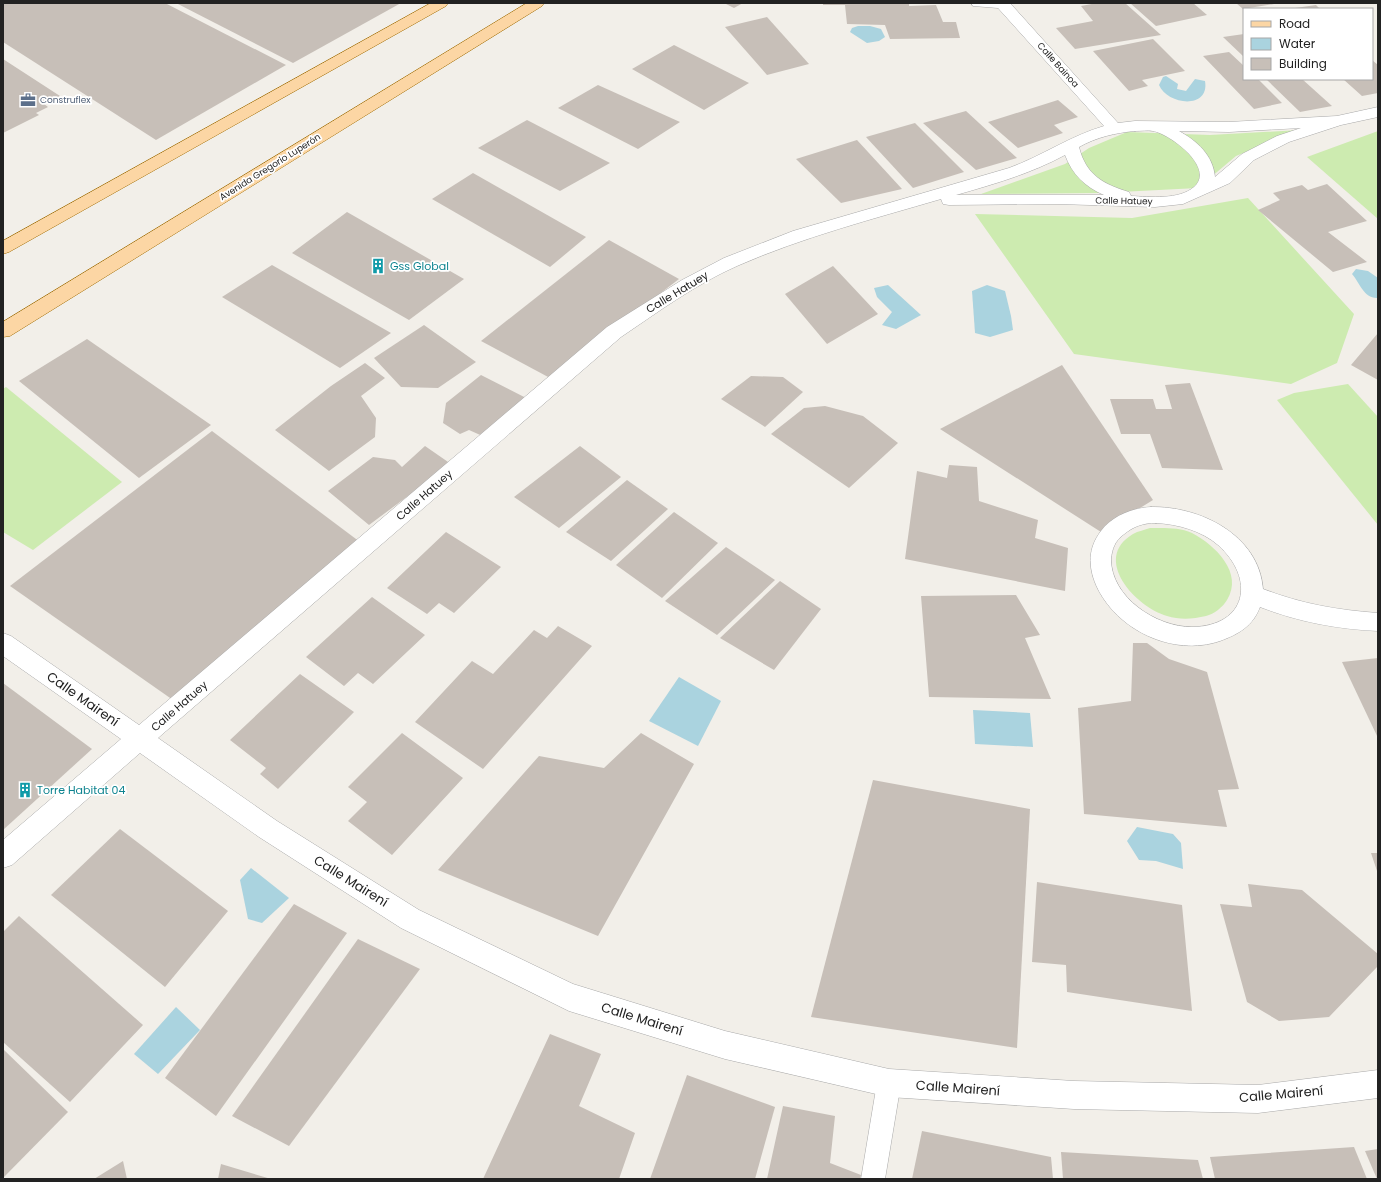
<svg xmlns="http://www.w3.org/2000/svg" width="1381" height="1182" viewBox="0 0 1381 1182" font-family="Poppins,sans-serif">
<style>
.grass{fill:#cdebb0}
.water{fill:#aad3df}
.building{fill:#c7bfb8}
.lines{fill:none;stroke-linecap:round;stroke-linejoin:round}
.lane-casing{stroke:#a9a9a9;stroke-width:1}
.street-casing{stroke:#a9a9a9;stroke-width:1}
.primary-casing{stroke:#a06b00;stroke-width:1}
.lane{fill:#fff;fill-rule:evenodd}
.street{fill:#fff;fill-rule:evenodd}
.primary{fill:#fcd6a4;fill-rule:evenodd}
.labels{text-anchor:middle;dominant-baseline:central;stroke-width:3.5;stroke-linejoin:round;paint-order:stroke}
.far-street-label{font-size:9px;fill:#222;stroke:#fff}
.far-service-label{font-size:9px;fill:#4e5e75;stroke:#fff;text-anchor:start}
.culture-label{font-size:11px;fill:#0d838f;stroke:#fff;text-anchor:start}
.street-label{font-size:11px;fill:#222;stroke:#fff}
.near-street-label{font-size:13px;fill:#222;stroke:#fff}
</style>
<rect width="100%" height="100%" fill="#f2efe9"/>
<g class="grass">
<path d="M1300,130L1236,156L1198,188L1100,193L981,194L1065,164L1089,148L1127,132L1210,135Z"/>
<path d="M1378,131V219L1307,157Z"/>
<path d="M1248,198L1354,314L1337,363L1291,384L1074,354L975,214L1132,218Z"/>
<path d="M1348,384L1378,417V525L1277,400L1294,393Z"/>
<path d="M6,387L122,482L33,550L3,532V389Z"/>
<path d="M1150,528C1164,528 1179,527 1192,533C1215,545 1244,573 1227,600C1223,607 1214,614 1206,616C1193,619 1180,620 1167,616C1136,607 1091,559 1133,534C1138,531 1145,530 1150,528Z"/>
</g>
<g class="water">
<path d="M858,26H870L881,29L885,37L879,41L867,43L850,32L852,28Z"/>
<path d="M1166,76L1178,84L1177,89L1186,91L1195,79L1205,81C1210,110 1167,105 1159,85L1163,77Z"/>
<path d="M1356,269L1368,271L1378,278V298C1364,299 1360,283 1352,274Z"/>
<path d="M888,285L921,315L896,329L882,325L892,312L877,297L874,288Z"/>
<path d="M987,285L1005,291L1011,316L1013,330L990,337L975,333L972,291Z"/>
<path d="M679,677L721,701L698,746L649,721Z"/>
<path d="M973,710L1030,713L1033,747L975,744Z"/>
<path d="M1137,827L1173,834L1181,843L1183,869L1156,861L1139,860L1127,841Z"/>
<path d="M251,868L289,898L262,923L248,919L240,880Z"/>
<path d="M176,1007L200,1030L158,1074L134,1054Z"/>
</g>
<g class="building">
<path d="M3,3H165L286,65L156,140L3,42Z"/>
<path d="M176,3H401L293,63Z"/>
<path d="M724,3H743L734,8Z"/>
<path d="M823,3H909V6L936,5L943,22H956L960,38L890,39L885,25L847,24L845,5H823Z"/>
<path d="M1097,3H1125L1161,35L1075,49L1056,28L1093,21L1081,6Z"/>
<path d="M1130,3H1193L1207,15L1156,26Z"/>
<path d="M1236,3H1273L1274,4L1243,9Z"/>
<path d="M1316,5L1320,9H1295V8Z"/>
<path d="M767,17L809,64L767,75L725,27Z"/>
<path d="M1244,34V57L1223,37Z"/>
<path d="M1153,39L1185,71L1142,80L1148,86L1129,91L1093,51Z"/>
<path d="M674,45L749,83L704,110L632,69Z"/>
<path d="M1229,52L1244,66V79H1258L1282,103L1254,109L1203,56Z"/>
<path d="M3,59L60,96L44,104L48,107L36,113L39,115L3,133Z"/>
<path d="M1372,60L1378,65V93L1362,96L1343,79H1372Z"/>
<path d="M1266,79H1302L1332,106L1300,112Z"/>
<path d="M598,85L680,122L638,149L558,108Z"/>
<path d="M1058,100L1078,117L1054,125L1063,133L1018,148L988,122Z"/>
<path d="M966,111L1017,158L976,170L923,123Z"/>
<path d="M527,120L610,163L560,191L478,148Z"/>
<path d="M915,123L964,172L913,188L866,137Z"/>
<path d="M857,140L902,189L841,203L796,159Z"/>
<path d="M473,173L586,237L550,267L432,199Z"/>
<path d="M1327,184L1367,221L1328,232L1367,262L1333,272L1258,210L1280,200L1273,193L1302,185L1308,190Z"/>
<path d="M347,212L464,279L409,320L292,253Z"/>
<path d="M609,240L679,279L550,378L481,341Z"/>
<path d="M272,265L391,333L340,368L222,297Z"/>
<path d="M833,266L878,314L827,344L785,294Z"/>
<path d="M424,325L476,362L438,388L401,387L374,358Z"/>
<path d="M1378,333V380L1351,365Z"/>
<path d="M87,339L211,425L139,478L19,381Z"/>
<path d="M365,363L385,378L361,396L376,418L375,437L329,471L275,430L331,386Z"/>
<path d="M1062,365L1153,500L1101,532L940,429Z"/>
<path d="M481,375L532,401L487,438L469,430L460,434L443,423L446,403Z"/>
<path d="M751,376L783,377L803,392L765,427L721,399Z"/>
<path d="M1190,383L1223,470L1162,468L1150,434H1121L1110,399H1153L1156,409H1172L1165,385Z"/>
<path d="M825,406L863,416L898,443L849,488L771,434L804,408Z"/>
<path d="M212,431L360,542L173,700L10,586Z"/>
<path d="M425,446L451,464L369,525L328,491L373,457L395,460L402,467Z"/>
<path d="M580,446L621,477L559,528L514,497Z"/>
<path d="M949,465L977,467L979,501L1038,520L1035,538L1068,548L1065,591L905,559L917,471L947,478Z"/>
<path d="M627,480L668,509L611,561L566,532Z"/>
<path d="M674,512L718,543L662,598L616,565Z"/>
<path d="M446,532L501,567L454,613L439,603L427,614L387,588Z"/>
<path d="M726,547L775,580L717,635L665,601Z"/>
<path d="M780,581L821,609L774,670L720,638Z"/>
<path d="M1016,595L1040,635L1025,638L1051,699L929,697L921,596Z"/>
<path d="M372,597L425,635L373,684L358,673L344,686L306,657Z"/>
<path d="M558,626L592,646L483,769L415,722L472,661L493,674L534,630L547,638Z"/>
<path d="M1133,643H1147L1169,659L1207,672L1239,789L1218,790L1227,827L1084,814L1078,708L1131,701Z"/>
<path d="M1378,658V738L1342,662Z"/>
<path d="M300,674L354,712L278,789L260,774L266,768L230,740Z"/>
<path d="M3,683L92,749L3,830Z"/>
<path d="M402,733L463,778L392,855L348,821L367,802L348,787Z"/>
<path d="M641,733L694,764L598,936L438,870L539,756L604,768Z"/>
<path d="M873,780L1030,809L1017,1048L811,1017Z"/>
<path d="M120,829L228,911L165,987L51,895Z"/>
<path d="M1371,853H1378V874Z"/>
<path d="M1037,882L1182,905L1192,1011L1067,992L1066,965L1032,962Z"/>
<path d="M1248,884L1302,890L1378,954V966L1329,1017L1279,1021L1247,1002L1220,904L1252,907Z"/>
<path d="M294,904L347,933L216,1116L165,1078Z"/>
<path d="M19,916L143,1025L70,1102L3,1042V932Z"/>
<path d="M358,939L420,969L289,1146L232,1116Z"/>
<path d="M550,1034L601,1054L579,1106L635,1133L619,1179H483Z"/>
<path d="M3,1049L68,1112L3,1178Z"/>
<path d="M687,1075L775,1107L755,1179H650Z"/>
<path d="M783,1106L835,1116L830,1163L861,1175L860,1179H767Z"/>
<path d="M922,1131L1051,1157L1053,1179H912Z"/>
<path d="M1354,1147L1367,1179H1215L1210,1157Z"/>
<path d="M1378,1149V1179H1377L1365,1151Z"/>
<path d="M1061,1152L1198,1160L1203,1179H1063Z"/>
<path d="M123,1161L127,1179H94Z"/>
<path d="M221,1164L271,1179H218Z"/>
</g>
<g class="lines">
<g class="lane-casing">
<path id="lane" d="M889,1071L897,1075L901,1083L885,1179H861L877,1083L881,1075Z"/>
</g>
<g class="street-casing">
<g id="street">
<path d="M971,3H1010L1118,123L1135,121L1229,122L1337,116L1378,107V117L1341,125L1289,142L1254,160L1230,183L1183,204L1155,207L1058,204L949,205L943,204L941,199C873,219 803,237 737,266C696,284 658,312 621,337L158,738L277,821L419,910L573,984L725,1031L889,1069L1074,1081L1258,1085L1378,1070V1098L1258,1113L1074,1109L889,1097L725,1059L569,1011L401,928L259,837L140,753L12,865L3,868V840L121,739L3,656V633L11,636L139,725L607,327L682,280L724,258L793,231L1009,168C1042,156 1070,136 1104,126L998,8L973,6ZM1301,128L1277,136L1242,154L1215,177C1213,155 1197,141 1179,131L1229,132ZM1135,131C1141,131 1148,130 1153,131C1170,134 1216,168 1194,187C1179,200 1150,197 1131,196L1129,192C1103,184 1086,175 1079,147C1097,137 1115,133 1135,131ZM1065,155C1072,174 1085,187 1104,195H956C994,184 1030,174 1065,155Z"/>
<path d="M1151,507C1200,506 1259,535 1263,589C1302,604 1337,610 1378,613V631C1337,629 1299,622 1260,607C1253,626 1239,634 1220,641C1173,657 1116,630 1096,585C1088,566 1088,548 1101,531C1112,516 1132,508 1151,507ZM1156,523C1178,524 1202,531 1218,545C1256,579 1247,626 1192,627C1156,627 1111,597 1111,559C1112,549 1115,541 1123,535C1134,526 1143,523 1156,523Z"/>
</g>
</g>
<g class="primary-casing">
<g id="primary">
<path d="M431,3H448L446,6L9,252L3,254V241Z"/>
<path d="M527,3H544L542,6L10,336L3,337V322Z"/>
</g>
</g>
<use href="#lane" class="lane"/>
<use href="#street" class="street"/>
<use href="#primary" class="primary"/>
</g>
<defs>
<g id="office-bare" transform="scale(1.2)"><path d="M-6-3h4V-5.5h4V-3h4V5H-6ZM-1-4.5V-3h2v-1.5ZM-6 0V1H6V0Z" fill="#5c6f8a" stroke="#fff" stroke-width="2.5" paint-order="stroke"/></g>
<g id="building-bare" transform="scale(1.2)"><path d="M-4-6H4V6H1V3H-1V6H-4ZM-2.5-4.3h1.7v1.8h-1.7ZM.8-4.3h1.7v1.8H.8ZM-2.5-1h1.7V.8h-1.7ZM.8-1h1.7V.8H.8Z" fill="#0f9aa8" stroke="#fff" stroke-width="2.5" paint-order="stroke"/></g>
</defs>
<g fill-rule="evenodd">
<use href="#office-bare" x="28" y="100"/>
<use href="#building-bare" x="378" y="266"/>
<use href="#building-bare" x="25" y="790"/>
</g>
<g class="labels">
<g class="far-street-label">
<text transform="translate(1058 65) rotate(48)">Calle Bainoa</text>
<text transform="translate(270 167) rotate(-32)">Avenida Gregorio Luperón</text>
<text transform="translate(1124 201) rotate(1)">Calle Hatuey</text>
</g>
<g class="far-service-label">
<text x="40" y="100">Construflex</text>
</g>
<g class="culture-label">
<text x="390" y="266">Gss Global</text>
<text x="37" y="790">Torre Habitat 04</text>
</g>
<g class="street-label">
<text transform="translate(677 292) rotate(-31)">Calle Hatuey</text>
<text transform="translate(424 495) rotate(-41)">Calle Hatuey</text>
<text transform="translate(179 706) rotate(-41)">Calle Hatuey</text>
</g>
<g class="near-street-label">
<text transform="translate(83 699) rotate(35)">Calle Mairení</text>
<text transform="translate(351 881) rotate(32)">Calle Mairení</text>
<text transform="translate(642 1019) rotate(17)">Calle Mairení</text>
<text transform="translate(958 1088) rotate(4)">Calle Mairení</text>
<text transform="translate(1281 1094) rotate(-5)">Calle Mairení</text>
</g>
</g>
<rect width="1381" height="1182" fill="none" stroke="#222222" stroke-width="8"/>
<rect x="1243" y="8" width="130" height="72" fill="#ffffff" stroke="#a7a7a7"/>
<rect x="1251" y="21" width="20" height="6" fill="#fcd6a4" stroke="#a7a7a7"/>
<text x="1279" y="28" font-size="12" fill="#222222">Road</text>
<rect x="1251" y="38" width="20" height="12" fill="#aad3df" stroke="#a7a7a7"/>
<text x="1279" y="48" font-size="12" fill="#222222">Water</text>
<rect x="1251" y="58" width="20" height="12" fill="#c7bfb8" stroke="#a7a7a7"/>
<text x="1279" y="68" font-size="12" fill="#222222">Building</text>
</svg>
